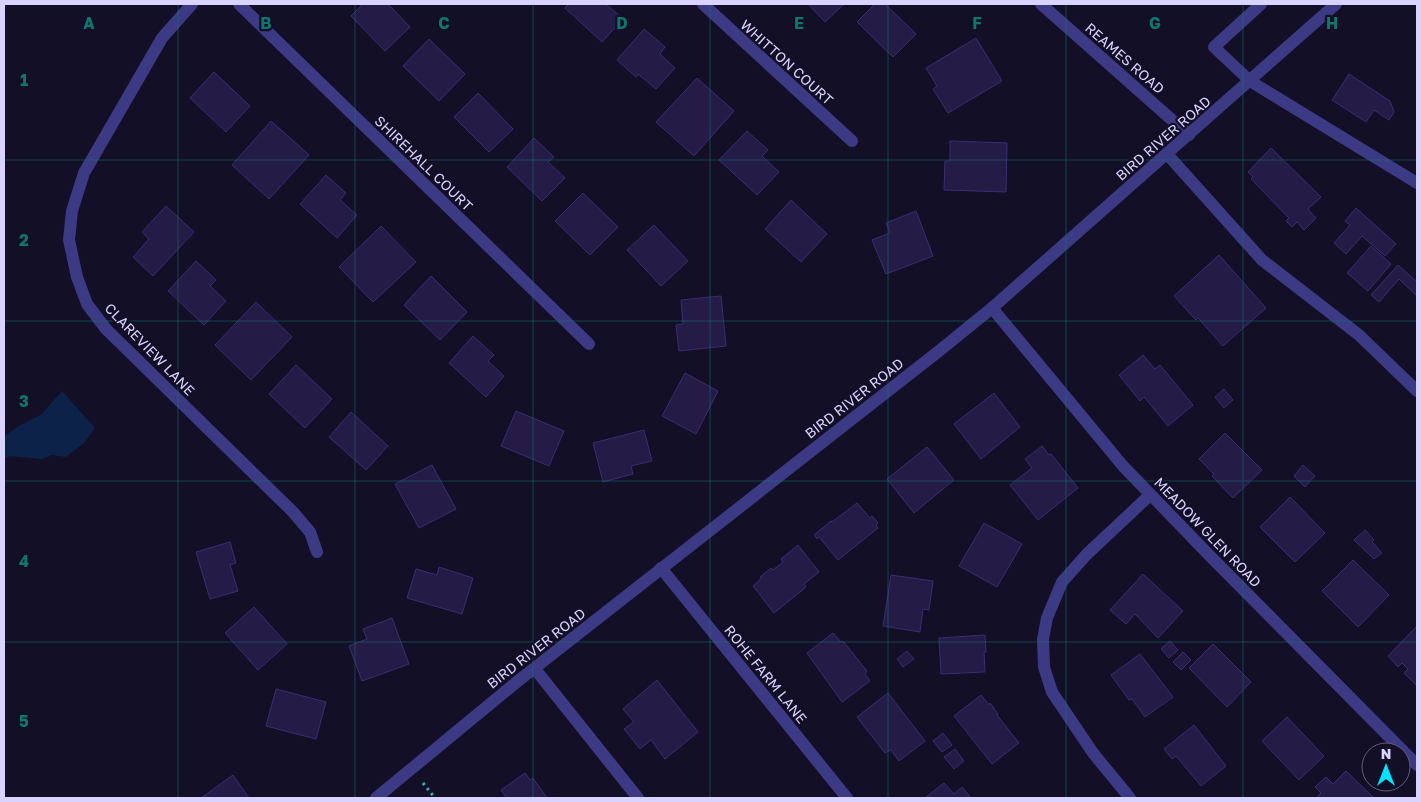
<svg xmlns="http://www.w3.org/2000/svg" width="1421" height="802" viewBox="0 0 1421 802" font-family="'Golos Text',sans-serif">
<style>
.water{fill:#0c2248}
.building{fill:#241b47;stroke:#3b2d73}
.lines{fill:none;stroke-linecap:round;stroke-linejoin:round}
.path{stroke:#2fb8b0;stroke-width:3;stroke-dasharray:2.5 4;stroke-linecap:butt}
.service{stroke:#3d3a85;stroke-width:12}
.minor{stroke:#3d3a85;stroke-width:12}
.tertiary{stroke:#3d3a85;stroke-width:12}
.grid{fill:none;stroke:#0f766e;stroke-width:1;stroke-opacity:0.55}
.labels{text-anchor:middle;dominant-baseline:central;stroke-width:4.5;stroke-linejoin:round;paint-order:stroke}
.street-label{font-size:14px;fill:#d9d4ff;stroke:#130f26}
.grid-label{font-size:16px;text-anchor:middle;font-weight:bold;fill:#0f766e;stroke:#130f26;stroke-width:4.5;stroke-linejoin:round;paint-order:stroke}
</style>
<rect width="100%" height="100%" fill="#130f26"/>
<path class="water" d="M62,391L95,428L84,443L66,457L52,455L42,459L9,456L4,459V436L19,426L42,414Z"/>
<g class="building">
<path d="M363,4H388L410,27L385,51L351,16Z"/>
<path d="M569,4H606L623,19L602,42L565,8Z"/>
<path d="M808,4H844L825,22Z"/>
<path d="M875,4H885L916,34L893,57L857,22Z"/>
<path d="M644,29L665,47L660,54L675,68L656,89L638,74L636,77L617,60Z"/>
<path d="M976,38L1002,81L948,113L933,89L937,86L926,68Z"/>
<path d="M429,39L465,74L439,101L403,66Z"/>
<path d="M214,72L250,106L226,132L190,98Z"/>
<path d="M1349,74L1390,101L1394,112L1389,120L1374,110L1366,122L1332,100Z"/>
<path d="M697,78L734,111L694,156L656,122Z"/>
<path d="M478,93L513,129L489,152L454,117Z"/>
<path d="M271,121L309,155L269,199L232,165Z"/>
<path d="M747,131L768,150L762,156L779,172L757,195L719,160Z"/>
<path d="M534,138L554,157L548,162L565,178L542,201L507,167Z"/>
<path d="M950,141L1007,143L1006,192L944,190L945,161H950Z"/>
<path d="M1271,148L1321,197L1308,209L1316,218L1304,230L1297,222L1292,227L1286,221L1289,218L1251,179L1253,177L1248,172Z"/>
<path d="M326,175L346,193L340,200L357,215L337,238L300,204Z"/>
<path d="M583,193L618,227L590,255L555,221Z"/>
<path d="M791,200L827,234L801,262L765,229Z"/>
<path d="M166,206L194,232L153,276L133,257L149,239L142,232Z"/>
<path d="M1356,208L1396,244L1385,256L1362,236L1346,254L1334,243L1350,225L1345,221Z"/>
<path d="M916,211L933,256L886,274L872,240L890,233L886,223Z"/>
<path d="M654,225L688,261L661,286L627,250Z"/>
<path d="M381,226L416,262L373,302L339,267Z"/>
<path d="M1371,246L1391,264L1368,291L1347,273Z"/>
<path d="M1219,255L1266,308L1223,346L1198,318L1196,320L1174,296Z"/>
<path d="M196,261L216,280L210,286L226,301L204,325L168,291Z"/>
<path d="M1398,265L1417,282V296L1399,279L1379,302L1371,295Z"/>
<path d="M431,276L467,312L440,340L404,305Z"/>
<path d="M721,296L726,346L679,351L676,325L683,324L681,300Z"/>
<path d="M256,302L292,337L251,380L215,345Z"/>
<path d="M473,336L494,355L488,361L504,376L486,397L449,363Z"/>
<path d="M1143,355L1155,369L1160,365L1193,405L1168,426L1144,397L1140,401L1119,375Z"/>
<path d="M296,365L332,399L305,428L269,394Z"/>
<path d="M685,373L718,391L696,434L662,416Z"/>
<path d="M1224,389L1233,400L1224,408L1215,397Z"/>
<path d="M994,393L1020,427L981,459L954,424Z"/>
<path d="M516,411L564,431L549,466L501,446Z"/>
<path d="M351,412L388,446L366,470L329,437Z"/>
<path d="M644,430L652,461L631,466L633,474L603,482L593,443Z"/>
<path d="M1225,433L1262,470L1233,498L1212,476L1214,474L1199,459Z"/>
<path d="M1042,446L1049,455L1051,454L1078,488L1038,520L1010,485L1032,468L1025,459Z"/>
<path d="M927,447L954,480L914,513L887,479Z"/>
<path d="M432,465L456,509L419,528L395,484Z"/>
<path d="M1303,465L1315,476L1305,487L1294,476Z"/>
<path d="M1290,497L1325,533L1295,562L1260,527Z"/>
<path d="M857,503L870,518L872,516L878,523L876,525L878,528L838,560L819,537L817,539L814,535L831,521L832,522Z"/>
<path d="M984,523L1022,544L997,587L959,566Z"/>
<path d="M1365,530L1374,540L1372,542L1382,553L1374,559L1354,540Z"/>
<path d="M230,542L236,563L230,565L238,591L210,599L196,552Z"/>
<path d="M798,545L819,572L804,584L806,587L774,613L753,586L762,578L760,577L771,568L773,570L783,562L781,559Z"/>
<path d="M1353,560L1389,595L1358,627L1322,591Z"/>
<path d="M439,567L473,578L462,614L407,598L416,569L437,575Z"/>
<path d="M1143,574L1183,611L1158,638L1135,614L1126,624L1110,610Z"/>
<path d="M891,575L933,581L929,610L923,609L920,632L883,626Z"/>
<path d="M254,607L287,644L258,670L225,633Z"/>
<path d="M392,618L409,664L362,681L349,646L367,639L363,629Z"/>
<path d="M1417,626V686L1404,673L1408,669L1402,663L1398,667L1388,656Z"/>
<path d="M833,633L841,642L843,641L867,671L865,674L870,681L842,702L807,653Z"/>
<path d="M985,635L986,652H984L985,672L941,674L939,638Z"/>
<path d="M1170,641L1178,650L1169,658L1161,649Z"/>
<path d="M1213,644L1251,682L1227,707L1189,668Z"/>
<path d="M907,651L914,659L903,667L897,659Z"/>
<path d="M1183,652L1191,660L1181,670L1173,662Z"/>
<path d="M1140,654L1173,697L1145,717L1132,699L1129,700L1111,675Z"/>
<path d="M657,680L698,732L665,759L651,740L640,749L624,729L634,722L623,709Z"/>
<path d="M276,689L326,702L316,739L266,726Z"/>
<path d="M888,693L925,741L899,761L891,750L885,753L857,717Z"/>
<path d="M981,695L989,705L990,703L998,714L997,715L1019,743L992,764L954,716Z"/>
<path d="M1287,717L1324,756L1299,780L1262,741Z"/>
<path d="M1194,725L1226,766L1201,786L1176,756L1172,759L1164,749Z"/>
<path d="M943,733L952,745L942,752L933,741Z"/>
<path d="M955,749L964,761L954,769L944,757Z"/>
<path d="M1346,771L1374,798H1316L1321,793L1315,787L1326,777L1333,784Z"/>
<path d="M525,773L530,780L533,778L547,798H505L506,797L501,790Z"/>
<path d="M233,775L249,798H201Z"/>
<path d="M944,783L954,794L962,787L971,798H925Z"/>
</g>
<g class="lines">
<path class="path" d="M423,783L435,798"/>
<g class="service">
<path d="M1261,4L1214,47L1250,81L1417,183"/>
<path d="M1167,154L1262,260L1359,335L1417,391"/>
<path d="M535,669L638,798"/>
</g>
<g class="minor">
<path d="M192,4L162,38L84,173L72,211L69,240L77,277L87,304L106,329L293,512L310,532L317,552"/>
<path d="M239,4L589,344"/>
<path d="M703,4L852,141"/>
<path d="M1041,4L1189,135"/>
<path d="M992,308L1123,466L1211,557L1417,765"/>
<path d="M661,568L847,798"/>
<path d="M1130,798L1093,753L1052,692L1044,667L1043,639L1047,618L1062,582L1087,554L1150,495"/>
</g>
<path class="tertiary" d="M376,798L518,681L939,351L992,308L1336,4"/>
</g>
<path class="grid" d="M178,4V798M355,4V798M533,4V798M710,4V798M888,4V798M1066,4V798M1243,4V798M4,160H1417M4,321H1417M4,481H1417M4,642H1417"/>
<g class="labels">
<g class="street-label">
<text transform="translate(1125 58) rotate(41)">REAMES ROAD</text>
<text transform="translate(787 62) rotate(42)">WHITTON COURT</text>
<text transform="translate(1163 138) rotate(-41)">BIRD RIVER ROAD</text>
<text transform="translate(424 163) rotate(44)">SHIREHALL COURT</text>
<text transform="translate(150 349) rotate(46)">CLAREVIEW LANE</text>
<text transform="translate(854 398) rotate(-38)">BIRD RIVER ROAD</text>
<text transform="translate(1208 532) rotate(46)">MEADOW GLEN ROAD</text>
<text transform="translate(536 648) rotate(-38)">BIRD RIVER ROAD</text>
<text transform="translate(766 674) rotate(51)">ROHE FARM LANE</text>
</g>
</g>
<g class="grid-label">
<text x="89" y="29">A</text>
<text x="266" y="29">B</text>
<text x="444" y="29">C</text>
<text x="622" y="29">D</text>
<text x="799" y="29">E</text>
<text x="977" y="29">F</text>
<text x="1155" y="29">G</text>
<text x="1332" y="29">H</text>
<text x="24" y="86">1</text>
<text x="24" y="246">2</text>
<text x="24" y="407">3</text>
<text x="24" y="567">4</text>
<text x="24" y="727">5</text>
</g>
<rect width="1421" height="802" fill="none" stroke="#d9d4ff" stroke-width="10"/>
<g transform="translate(1386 767)"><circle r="24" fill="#130f26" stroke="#625e7d"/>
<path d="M0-4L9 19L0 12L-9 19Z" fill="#00e5ff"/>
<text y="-8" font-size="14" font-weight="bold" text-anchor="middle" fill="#d9d4ff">N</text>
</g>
</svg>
